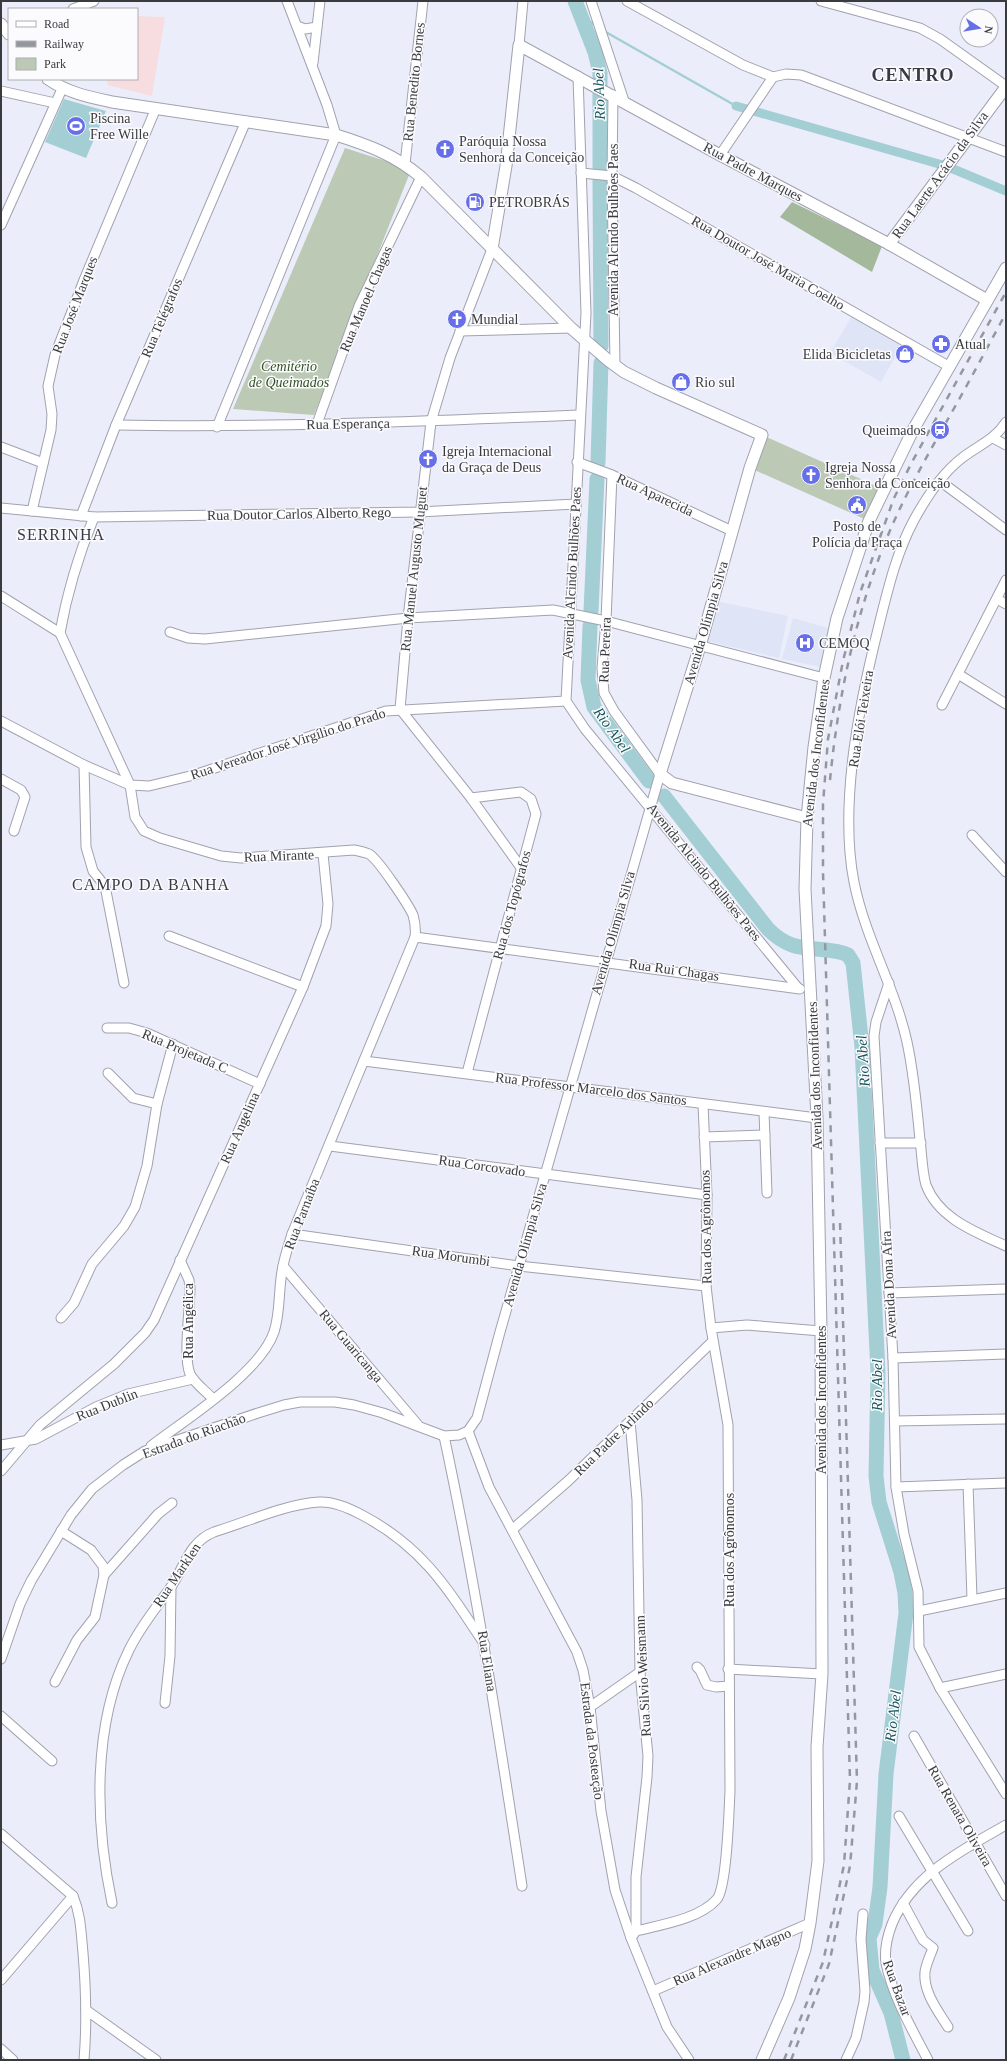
<svg xmlns="http://www.w3.org/2000/svg" width="1007" height="2061" viewBox="0 0 1007 2061" font-family="'Times New Roman',serif">
<style>
.built{fill:#e0e4f7}
.education{fill:#f8dde0}
.green{fill:#bcc9b5}
.forest{fill:#a4b89b}
.water{fill:#a3ced3}
.lines{fill:none;stroke-linecap:round;stroke-linejoin:round}
.stream{stroke:#a3ced3;stroke-width:2.5}
.canal{stroke:#a3ced3;stroke-width:9}
.river{stroke:#a3ced3;stroke-width:15}
.minor-casing{stroke:#a0a2ae;stroke-width:11}
.major-casing{stroke:#a0a2ae;stroke-width:13}
.minor{stroke:#fff;stroke-width:9}
.major{stroke:#fff;stroke-width:11}
.rail{stroke:#95979f;stroke-width:2.5;stroke-dasharray:7 7;stroke-linecap:butt}
.labels{text-anchor:middle;dominant-baseline:central;stroke-width:3;stroke-linejoin:round;paint-order:stroke}
.street-label{font-size:14px;fill:#3a3b3f;stroke:#fbfbfe}
.poi-label{font-size:14px;fill:#3a3b3f;stroke:#fbfbfe;text-anchor:start}
.park-label{font-size:14px;font-style:italic;fill:#335024;stroke:#fbfbfe}
.water-label{font-size:15px;font-style:italic;fill:#18555b;stroke:#fbfbfe}
.quarter-label{font-size:16px;letter-spacing:1px;fill:#383a43;stroke:#fbfbfe}
.district-label{font-size:18px;font-weight:bold;letter-spacing:1px;fill:#383a43;stroke:#fbfbfe}
</style>
<rect width="100%" height="100%" fill="#ebeefa"/>
<g class="built">
<path d="M852,316L902,345L881,382L830,353Z"/>
<path d="M716,601L788,616L779,658L707,641Z"/>
<path d="M793,618L828,628L820,667L782,659Z"/>
</g>
<path class="education" d="M137,16L165,17L152,96L107,85L108,79H137Z"/>
<g class="green">
<path d="M345,148L398,165L409,175L314,415L233,409Z"/>
<path d="M762,435L883,489L869,521L750,468Z"/>
</g>
<path class="forest" d="M792,202L882,246L872,272L780,217Z"/>
<path class="water" d="M64,99L106,111L86,158L45,142Z"/>
<g class="lines">
<g class="stream">
<path d="M581,16L595,25"/>
<path d="M604,31L736,106"/>
</g>
<path class="canal" d="M736,106L946,166L1006,191"/>
<g class="river">
<path d="M575,1L595,52L600,73V167"/>
<path d="M600,181L601,346"/>
<path d="M598,463L601,363"/>
<path d="M591,611L597,479"/>
<path d="M590,626L588,680L594,707L649,781"/>
<path d="M664,796L768,929C794,955 812,945 843,953L848,955L853,963L862,1047L878,1372L876,1476L879,1502L901,1572L905,1593L906,1613L886,1774L880,1887L875,1924L869,1938L872,1970L891,2013L903,2060"/>
</g>
<g class="minor-casing">
<g id="minor">
<path d="M591,1L624,101"/>
<path d="M627,1L743,65L773,77L786,74L801,75L1006,152"/>
<path d="M821,1L920,28L940,39L1006,86"/>
<path d="M73,9L94,1"/>
<path d="M297,26L305,29L317,27"/>
<path d="M519,45L523,1"/>
<path d="M313,63L320,1"/>
<path d="M578,76L586,313L566,701L585,729L798,988"/>
<path d="M1,91L55,103"/>
<path d="M613,95L612,176L615,366"/>
<path d="M720,155L773,77"/>
<path d="M405,164L423,1"/>
<path d="M581,173L612,176L636,188L950,367"/>
<path d="M1,225L62,89"/>
<path d="M492,249L450,358L431,422L408,618L400,709L471,798L522,869"/>
<path d="M460,331L571,328"/>
<path d="M1006,422C995,440 977,446 962,458C941,474 926,498 914,520C896,553 887,593 878,629C859,705 839,805 854,882C865,938 895,987 907,1042C914,1074 917,1108 920,1140C922,1155 922,1171 926,1185C939,1219 976,1232 1006,1246"/>
<path d="M317,424L359,306L421,177"/>
<path d="M116,425C271,428 425,421 580,415"/>
<path d="M217,427L336,135L327,105L287,1"/>
<path d="M993,438L1006,445"/>
<path d="M1,447L43,463"/>
<path d="M577,462L612,475L732,531"/>
<path d="M940,481L1006,530"/>
<path d="M1,508L94,517L419,512L576,504"/>
<path d="M32,511L51,430L52,414L48,386L55,355L84,280L156,108"/>
<path d="M81,516L116,425L246,121"/>
<path d="M94,517C79,554 67,593 60,633L130,785L135,817L144,831L160,838L221,856L241,858L354,850C359,851 364,852 369,854C378,859 408,904 413,915C415,922 416,929 415,937L292,1234C289,1244 285,1255 283,1266C278,1287 281,1311 274,1332C260,1373 186,1419 151,1446"/>
<path d="M1,596L60,633"/>
<path d="M997,599L1006,604"/>
<path d="M170,632L188,638L205,639L408,618L553,610L606,621L824,678"/>
<path d="M958,674L1006,704"/>
<path d="M942,705L1006,580"/>
<path d="M1,721L84,765L130,785L149,786L194,775L386,711L566,701"/>
<path d="M84,765L86,847L93,871L105,886L124,983"/>
<path d="M1,779L21,790L25,797L14,831"/>
<path d="M972,835L1006,872"/>
<path d="M169,936L303,987"/>
<path d="M415,937L800,989"/>
<path d="M889,983L876,1022L874,1036L893,1358L896,1487L904,1534L918,1591L919,1647L940,1688L1006,1794"/>
<path d="M107,1028H129L147,1033L260,1084"/>
<path d="M364,1061L817,1118"/>
<path d="M108,1073L133,1098L157,1104"/>
<path d="M467,1073L536,814L531,799L521,792L471,798"/>
<path d="M764,1112L767,1193"/>
<path d="M704,1137L765,1135"/>
<path d="M880,1143H921"/>
<path d="M330,1146L707,1195"/>
<path d="M292,1234L519,1266L706,1286"/>
<path d="M180,1260L189,1280L190,1288C190,1309 183,1357 190,1374C195,1384 206,1391 213,1399"/>
<path d="M283,1266L418,1425"/>
<path d="M889,1293L1006,1289"/>
<path d="M61,1318L74,1303L92,1264L124,1226L135,1207L147,1166L157,1104L173,1044"/>
<path d="M711,1328L747,1325L821,1331"/>
<path d="M893,1358L1006,1354"/>
<path d="M630,1421L637,1500L640,1672L648,1756L647,1777L636,1877V1931"/>
<path d="M895,1421L1006,1419"/>
<path d="M468,1431L489,1487L577,1652L583,1670L590,1707L601,1811L615,1890L631,1938L667,2027L689,2060"/>
<path d="M444,1436C476,1585 499,1736 522,1886"/>
<path d="M1,1445L36,1439L96,1407L128,1394L193,1379"/>
<path d="M1,1471L40,1425L114,1364L145,1333L154,1320L303,987L326,926L328,904L323,854"/>
<path d="M968,1484L972,1598"/>
<path d="M896,1487L1006,1483"/>
<path d="M513,1529L568,1481L713,1341"/>
<path d="M104,1575L158,1514L172,1503"/>
<path d="M919,1611L1006,1593"/>
<path d="M1,1659L20,1604L31,1581L71,1515L92,1489L123,1465L145,1451L258,1413L284,1405L300,1402H335L354,1405L383,1413L444,1436L459,1435L468,1431L477,1418L500,1332L660,774L614,711L604,693L602,668L606,621L612,475"/>
<path d="M697,1667L700,1670L707,1685L716,1687L729,1686"/>
<path d="M728,1669L822,1674"/>
<path d="M55,1682L77,1640L95,1617L104,1575L103,1566L91,1550L61,1531"/>
<path d="M940,1688L1006,1674"/>
<path d="M165,1703L170,1656L171,1587"/>
<path d="M590,1707L640,1672"/>
<path d="M1,1716L52,1761"/>
<path d="M914,1736L1006,1896"/>
<path d="M899,1816L968,1931"/>
<path d="M1,1834L73,1896C81,1915 81,1933 83,1953C86,1989 87,2024 84,2060"/>
<path d="M112,1903C95,1823 92,1725 129,1650C140,1627 156,1608 171,1587C185,1566 189,1542 214,1532C247,1522 286,1504 319,1502C334,1501 349,1508 362,1515C423,1547 448,1589 485,1645"/>
<path d="M903,1903L923,1940L933,1948C930,1956 926,1964 925,1972C923,1992 938,2011 948,2027"/>
<path d="M631,1938L636,1931C660,1925 700,1919 717,1899C727,1886 729,1810 730,1791L728,1425L711,1328L706,1286L707,1195L703,1104"/>
<path d="M1,1980L73,1896"/>
<path d="M653,1991L810,1923"/>
<path d="M86,2010L156,2060"/>
<path d="M1,2049L13,2060"/>
<path d="M846,2060L856,2038L864,2002L865,1991L861,1939L863,1914"/>
<path d="M928,2060C913,2031 892,1995 886,1963C884,1949 887,1937 892,1924C912,1875 962,1850 1006,1825"/>
</g>
</g>
<g class="major-casing">
<g id="major">
<path d="M1,24L9,34"/>
<path d="M48,79C68,93 89,97 112,102L336,135C368,145 395,155 421,177L571,328L609,361L624,372L656,388L762,435L750,468L700,646L660,774L672,783L807,818"/>
<path d="M889,244L1006,87"/>
<path d="M492,249L506,166L519,45L720,155L889,244L987,300"/>
<path d="M762,2060L789,1998L805,1949L810,1923L818,1861L817,1747L822,1674L821,1331L817,1118L805,889L807,818L814,747L824,678L837,618L869,521L913,430L1006,268"/>
</g>
</g>
<use href="#minor" class="minor"/>
<use href="#major" class="major"/>
<g class="rail">
<path d="M830,780C838,698 855,616 886,540C903,498 926,458 948,419C968,384 987,348 1006,313"/>
<path d="M784,2060L823,1962L844,1865L850,1780L823,872V804L828,739L843,661L860,593L894,498L912,462L1006,292"/>
<path d="M791,2060L829,1964L850,1866L857,1781L840,1222"/>
</g>
</g>
<defs>
<g id="stadium-disc" transform="scale(1)"><circle r="9.5" fill="#666fe8" stroke="#fbfbfe"/><path d="M0-5a6.5 5 0 1 0 0 10a6.5 5 0 1 0 0-10ZM-3.5-1.8h7v3.6h-7Z" fill="#fff"/></g>
<g id="church-disc" transform="scale(1)"><circle r="9.5" fill="#666fe8" stroke="#fbfbfe"/><path d="M-1.2-6h2.4v3.5h3.3v2.4h-3.3V6h-2.4V-.1h-3.3v-2.4h3.3Z" fill="#fff"/></g>
<g id="fuel-disc" transform="scale(1)"><circle r="9.5" fill="#666fe8" stroke="#fbfbfe"/><path d="M-5.5-6h7V0h2V4h1.3V-2.5L3-4.5l.8-.8L6-3V5H2.5V1h-1V6h-7ZM-4.2-4.7v3.2H.2V-4.7Z" fill="#fff"/></g>
<g id="pharmacy-disc" transform="scale(1)"><circle r="9.5" fill="#666fe8" stroke="#fbfbfe"/><path d="M-2-6h4v4h4v4h-4v4h-4v-4h-4v-4h4Z" fill="#fff"/></g>
<g id="shop-disc" transform="scale(1)"><circle r="9.5" fill="#666fe8" stroke="#fbfbfe"/><path d="M-5-2.5h2.3a2.7 3.5 0 0 1 5.4 0H5L5.5 6h-11ZM-1.5-2.5h3a1.5 2.3 0 0 0-3 0Z" fill="#fff"/></g>
<g id="station-disc" transform="scale(1)"><circle r="9.5" fill="#666fe8" stroke="#fbfbfe"/><path d="M-3-6H3Q5-6 5-4V2Q5 4 3 4L4.5 6H3L1.5 4h-3L-3 6H-4.5L-3 4Q-5 4-5 2V-4Q-5-6-3-6ZM-3.5-4v3h7v-3ZM-3.5 1v1.5H-2V1ZM2 1v1.5H3.5V1Z" fill="#fff"/></g>
<g id="civic-disc" transform="scale(1)"><circle r="9.5" fill="#666fe8" stroke="#fbfbfe"/><path d="M-.6-6.5H3V-4.5H.6V-3L4-1V1h2V6H-6V1h2V-1L-.6-3ZM-1.2 2.5V6h2.4V2.5Z" fill="#fff"/></g>
<g id="hospital-disc" transform="scale(1)"><circle r="9.5" fill="#666fe8" stroke="#fbfbfe"/><path d="M-5-5h3v3.5h4V-5h3V5h-3V1.5h-4V5h-3Z" fill="#fff"/></g>
</defs>
<g fill-rule="evenodd">
<use href="#stadium-disc" x="76" y="126"/>
<use href="#church-disc" x="445" y="149"/>
<use href="#fuel-disc" x="475" y="202"/>
<use href="#church-disc" x="457" y="319"/>
<use href="#pharmacy-disc" x="941" y="344"/>
<use href="#shop-disc" x="905" y="354"/>
<use href="#shop-disc" x="681" y="382"/>
<use href="#station-disc" x="940" y="430"/>
<use href="#church-disc" x="428" y="459"/>
<use href="#church-disc" x="811" y="475"/>
<use href="#civic-disc" x="857" y="505"/>
<use href="#hospital-disc" x="805" y="643"/>
</g>
<g class="labels">
<g class="street-label">
<text transform="translate(414 82) rotate(-84)">Rua Benedito Bornes</text>
<text transform="translate(753 172) rotate(28)">Rua Padre Marques</text>
<text transform="translate(940 175) rotate(-54)">Rua Laerte Acácio da Silva</text>
<text transform="translate(613 230) rotate(-90)">Avenida Alcindo Bulhões Paes</text>
<text transform="translate(768 263) rotate(30)">Rua Doutor José Maria Coelho</text>
<text transform="translate(366 299) rotate(-67)">Rua Manoel Chagas</text>
<text transform="translate(75 305) rotate(-69)">Rua José Marques</text>
<text transform="translate(162 318) rotate(-67)">Rua Telégrafos</text>
<text transform="translate(348 424) rotate(-1)">Rua Esperança</text>
<text transform="translate(655 495) rotate(25)">Rua Aparecida</text>
<text transform="translate(299 514) rotate(-1)">Rua Doutor Carlos Alberto Rego</text>
<text transform="translate(414 569) rotate(-84)">Rua Manuel Augusto Muguet</text>
<text transform="translate(572 573) rotate(-87)">Avenida Alcindo Bulhões Paes</text>
<text transform="translate(706 623) rotate(-74)">Avenida Olímpia Silva</text>
<text transform="translate(605 650) rotate(-88)">Rua Pereira</text>
<text transform="translate(861 719) rotate(-81)">Rua Elói Teixeira</text>
<text transform="translate(288 744) rotate(-18)">Rua Vereador José Virgílio do Prado</text>
<text transform="translate(816 753) rotate(-83)">Avenida dos Inconfidentes</text>
<text transform="translate(279 856) rotate(-2)">Rua Mirante</text>
<text transform="translate(704 872) rotate(51)">Avenida Alcindo Bulhões Paes</text>
<text transform="translate(512 905) rotate(-75)">Rua dos Topógrafos</text>
<text transform="translate(613 933) rotate(-74)">Avenida Olímpia Silva</text>
<text transform="translate(674 970) rotate(8)">Rua Rui Chagas</text>
<text transform="translate(185 1051) rotate(23)">Rua Projetada C</text>
<text transform="translate(815 1076) rotate(-92)">Avenida dos Inconfidentes</text>
<text transform="translate(591 1089) rotate(7)">Rua Professor Marcelo dos Santos</text>
<text transform="translate(240 1128) rotate(-66)">Rua Angelina</text>
<text transform="translate(482 1166) rotate(8)">Rua Corcovado</text>
<text transform="translate(302 1214) rotate(-69)">Rua Parnaíba</text>
<text transform="translate(706 1227) rotate(-91)">Rua dos Agrônomos</text>
<text transform="translate(525 1245) rotate(-74)">Avenida Olímpia Silva</text>
<text transform="translate(451 1256) rotate(8)">Rua Morumbi</text>
<text transform="translate(889 1285) rotate(-93)">Avenida Dona Afra</text>
<text transform="translate(188 1321) rotate(-90)">Rua Angélica</text>
<text transform="translate(351 1346) rotate(50)">Rua Guaricanga</text>
<text transform="translate(821 1400) rotate(-90)">Avenida dos Inconfidentes</text>
<text transform="translate(107 1405) rotate(-22)">Rua Dublin</text>
<text transform="translate(194 1436) rotate(-20)">Estrada do Riachão</text>
<text transform="translate(614 1437) rotate(-44)">Rua Padre Arlindo</text>
<text transform="translate(729 1550) rotate(-90)">Rua dos Agrônomos</text>
<text transform="translate(177 1575) rotate(-56)">Rua Marklen</text>
<text transform="translate(487 1661) rotate(81)">Rua Eliana</text>
<text transform="translate(643 1676) rotate(-93)">Rua Silvio Weismann</text>
<text transform="translate(592 1741) rotate(83)">Estrada da Posteação</text>
<text transform="translate(960 1816) rotate(60)">Rua Renata Oliveira</text>
<text transform="translate(732 1957) rotate(-23)">Rua Alexandre Magno</text>
<text transform="translate(897 1988) rotate(70)">Rua Bazar</text>
</g>
<g class="poi-label">
<text x="90" y="118">Piscina<tspan x="90" dy="16">Free Wille</tspan></text>
<text x="459" y="141">Paróquia Nossa<tspan x="459" dy="16">Senhora da Conceição</tspan></text>
<text x="489" y="202">PETROBRÁS</text>
<text x="471" y="319">Mundial</text>
<text x="955" y="344">Atual</text>
<text x="891" y="354" text-anchor="end">Elida Bicicletas</text>
<text x="695" y="382">Rio sul</text>
<text x="926" y="430" text-anchor="end">Queimados</text>
<text x="442" y="451">Igreja Internacional<tspan x="442" dy="16">da Graça de Deus</tspan></text>
<text x="825" y="467">Igreja Nossa<tspan x="825" dy="16">Senhora da Conceição</tspan></text>
<text x="857" y="526" text-anchor="middle">Posto de<tspan x="857" dy="16">Polícia da Praça</tspan></text>
<text x="819" y="643">CEMOQ</text>
</g>
<g class="park-label">
<text x="289" y="366">Cemitério<tspan x="289" dy="16">de Queimados</tspan></text>
</g>
<g class="water-label">
<text transform="translate(599 94) rotate(-92)">Rio Abel</text>
<text transform="translate(612 730) rotate(55)">Rio Abel</text>
<text transform="translate(863 1061) rotate(-94)">Rio Abel</text>
<text transform="translate(877 1385) rotate(-90)">Rio Abel</text>
<text transform="translate(893 1716) rotate(-83)">Rio Abel</text>
</g>
<g class="quarter-label">
<text x="61" y="534">SERRINHA</text>
<text x="151" y="884">CAMPO DA BANHA</text>
</g>
<g class="district-label">
<text x="913" y="75">CENTRO</text>
</g>
</g>
<rect width="1007" height="2061" fill="none" stroke="#3a3b3f" stroke-width="4"/>
<rect x="8" y="8" width="130" height="72" fill="#fbfbfe" stroke="#aeaeb2"/>
<rect x="16" y="21" width="20" height="6" fill="#ffffff" stroke="#aeaeb2"/>
<text x="44" y="28" font-size="12" fill="#3a3b3f">Road</text>
<rect x="16" y="41" width="20" height="6" fill="#95979f" stroke="#aeaeb2"/>
<text x="44" y="48" font-size="12" fill="#3a3b3f">Railway</text>
<rect x="16" y="58" width="20" height="12" fill="#bcc9b5" stroke="#aeaeb2"/>
<text x="44" y="68" font-size="12" fill="#3a3b3f">Park</text>
<g transform="translate(979 28) rotate(102)"><circle r="19" fill="#fbfbfe" stroke="#aeaeb2"/>
<path d="M0-3L7 15L0 10L-7 15Z" fill="#666fe8"/>
<text y="-6" font-size="11" font-weight="bold" text-anchor="middle" fill="#3a3b3f">N</text>
</g>
</svg>
